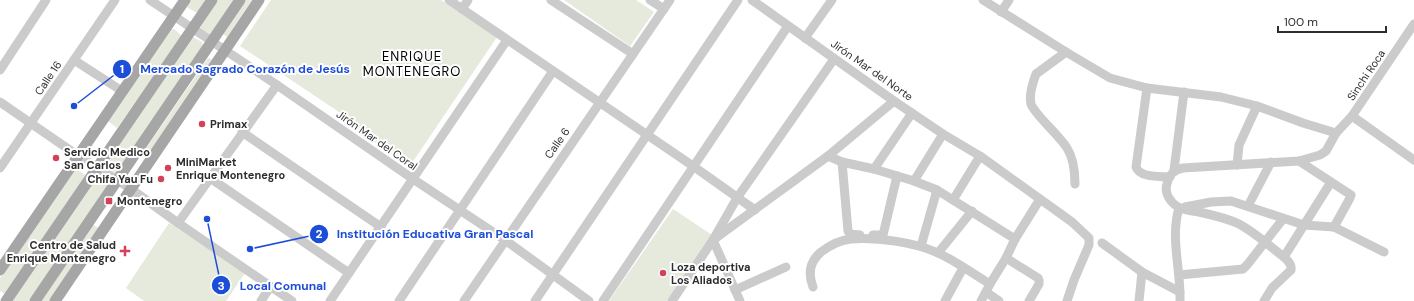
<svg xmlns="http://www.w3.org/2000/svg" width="1414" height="301" viewBox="0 0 1414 301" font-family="'DM Sans',sans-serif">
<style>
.green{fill:#e5eadd}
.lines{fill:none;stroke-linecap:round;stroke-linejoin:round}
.minor{stroke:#cbcbcb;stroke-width:9}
.major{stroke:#a6a6a6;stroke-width:11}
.poi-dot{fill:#d24259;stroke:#fff;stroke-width:1.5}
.labels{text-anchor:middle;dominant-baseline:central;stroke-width:4;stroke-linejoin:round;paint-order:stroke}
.street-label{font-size:11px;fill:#2e2e2e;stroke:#fff}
.poi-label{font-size:11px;font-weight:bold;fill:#2e2e2e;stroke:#fff;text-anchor:start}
.quarter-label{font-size:13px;letter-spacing:1px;fill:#000;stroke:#fff}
.leader{fill:none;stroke:#1d4ed8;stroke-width:1.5}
.callout-dot{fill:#1d4ed8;stroke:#fff;stroke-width:1.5}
.mark-label{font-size:12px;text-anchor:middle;font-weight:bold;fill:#fff}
.callout-label{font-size:12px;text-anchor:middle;font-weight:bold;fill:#1d4ed8;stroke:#fff;stroke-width:4;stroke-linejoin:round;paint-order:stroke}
</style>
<rect width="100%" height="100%" fill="#fff"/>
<g class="green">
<path d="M190,0H206L199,12H195L185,6Z"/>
<path d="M218,0H235L209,36L200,29L201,24Z"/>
<path d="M246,0H252L227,37L223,34Z"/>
<path d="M271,0H441L497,37L410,166L348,124L351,120L240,46Z"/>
<path d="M564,0H636L654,12L630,46Z"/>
<path d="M170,29H174L182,36L117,128L108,121Z"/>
<path d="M193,37L202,42L203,46L115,174L103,169L190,38Z"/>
<path d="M208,58L215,61L149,157L143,153Z"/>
<path d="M75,168L87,176L5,294L0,291V278Z"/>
<path d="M97,175C102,175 107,178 109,184L29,301H9Z"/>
<path d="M673,209L712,235L667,301H609Z"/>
<path d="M169,223L245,273L226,301H144L126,288Z"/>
<path d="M92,224L100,229L50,301H39Z"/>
</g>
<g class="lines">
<g class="minor">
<path d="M150,0L277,85L413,179L505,240L589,301"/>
<path d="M449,0L693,166L755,210"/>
<path d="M551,0L633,54"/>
<path d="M650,0L664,9"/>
<path d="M752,0L894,101L943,134L980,156L1072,222L1089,238V245L1074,280L1067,301"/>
<path d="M983,0L1066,52L1110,78L1147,88L1221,97L1257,106L1303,123L1336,133"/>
<path d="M462,9L468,0"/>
<path d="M1001,12L1009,0"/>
<path d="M805,38L832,0"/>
<path d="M1066,52L1036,74C1033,82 1029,96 1031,104C1035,115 1059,135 1067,148C1074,159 1075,172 1075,184"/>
<path d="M74,60L122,91"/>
<path d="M0,70L46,0"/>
<path d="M1147,88L1136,167C1140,178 1160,176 1170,177"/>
<path d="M0,102L77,155L131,189L178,223L292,301"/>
<path d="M1352,116L1414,160"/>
<path d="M242,132L381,227"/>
<path d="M828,156L842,162L874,169L914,181L937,190L1015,239"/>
<path d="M1299,161L1351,195L1350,198L1334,227"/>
<path d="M842,162L848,231L850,234L860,235"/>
<path d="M1237,165L1239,145L1257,106"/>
<path d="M0,168L115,0"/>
<path d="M874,169L912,113"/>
<path d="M1174,170L1184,92"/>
<path d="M210,178L349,273"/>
<path d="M914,181L943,134"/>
<path d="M953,200L980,156"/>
<path d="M1248,206L1271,162"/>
<path d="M1185,207L1211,202L1231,201L1304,225L1334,227L1384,252"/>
<path d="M1179,208C1170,238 1181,270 1180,301"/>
<path d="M178,223L277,85"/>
<path d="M873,235H883L897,176"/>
<path d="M1102,243L1142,272L1180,292"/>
<path d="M921,246L937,190"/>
<path d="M938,253L972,211"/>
<path d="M1284,257L1331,182"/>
<path d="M1006,258L1038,278L1039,280V284L1029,301"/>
<path d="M1179,275L1243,269L1247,265L1283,219"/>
<path d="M813,287C808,274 809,262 821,252C829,246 840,240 851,239C877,237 914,242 938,253C956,261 973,274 990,284"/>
<path d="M735,290L786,267"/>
<path d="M986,292L999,301"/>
<path d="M261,301L270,287"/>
<path d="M330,301L507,40"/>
<path d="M399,301L553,71"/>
<path d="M464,301L670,0"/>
<path d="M535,301L738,0"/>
<path d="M603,301L788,26"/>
<path d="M672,301L713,240L737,198L834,59"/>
<path d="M740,301L713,240L828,156L894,101"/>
<path d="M945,301L963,268"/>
<path d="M981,301L990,284L1006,258L1015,239L1040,199"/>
<path d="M1139,301L1142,272"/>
<path d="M1264,301L1272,288L1291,270C1292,264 1288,261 1284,257C1269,246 1256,233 1239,224C1227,218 1212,215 1199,212C1192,211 1184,210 1178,207C1170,202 1164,193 1167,184C1169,174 1174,170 1183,168L1299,161L1320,155L1326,151L1336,133L1352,116L1414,24"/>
</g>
<g class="major">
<path d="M0,270L185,0"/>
<path d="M6,301L212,0"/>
<path d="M35,301L240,0"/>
<path d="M55,301L259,0"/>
</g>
</g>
<g class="poi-dot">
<circle cx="202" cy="124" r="4"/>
<circle cx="56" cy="158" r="4"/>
<circle cx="168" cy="168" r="4"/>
<circle cx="161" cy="179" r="4"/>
<rect x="105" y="197" width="8" height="8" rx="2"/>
<path d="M123 245h4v4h4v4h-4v4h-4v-4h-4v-4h4z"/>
<circle cx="663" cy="273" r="4"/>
</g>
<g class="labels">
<g class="street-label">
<text transform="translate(872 70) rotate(35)">Jirón Mar del Norte</text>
<text transform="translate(1366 75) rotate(-56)">Sinchi Roca</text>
<text transform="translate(48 78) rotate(-56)">Calle 16</text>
<text transform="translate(377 140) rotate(35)">Jirón Mar del Coral</text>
<text transform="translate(557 143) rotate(-55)">Calle 6</text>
</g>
<g class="poi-label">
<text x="210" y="124">Primax</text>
<text x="64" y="152">Servicio Medico<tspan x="64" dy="13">San Carlos</tspan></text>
<text x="176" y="162">MiniMarket<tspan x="176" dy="13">Enrique Montenegro</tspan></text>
<text x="153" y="179" text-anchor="end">Chifa Yau Fu</text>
<text x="117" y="201">Montenegro</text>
<text x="116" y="245" text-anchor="end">Centro de Salud<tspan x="116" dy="13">Enrique Montenegro</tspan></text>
<text x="671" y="267">Loza deportiva<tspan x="671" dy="13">Los Aliados</tspan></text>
</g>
<g class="quarter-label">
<text x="412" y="56">ENRIQUE<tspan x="412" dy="15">MONTENEGRO</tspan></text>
</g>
</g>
<path class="leader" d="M74 106L122 69M250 249L319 234M207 219L221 285"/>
<g class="callout-dot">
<circle cx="74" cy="106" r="4"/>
<circle cx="250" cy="249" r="4"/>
<circle cx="207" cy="219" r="4"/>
<circle cx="122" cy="69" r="10"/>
<circle cx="319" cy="234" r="10"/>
<circle cx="221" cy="285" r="10"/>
</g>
<g class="mark-label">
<text x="122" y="73">1</text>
<text x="319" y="238">2</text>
<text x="221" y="290">3</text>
</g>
<g class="callout-label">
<text x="245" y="73">Mercado Sagrado Corazón de Jesús</text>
<text x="435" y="238">Institución Educativa Gran Pascal</text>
<text x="283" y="290">Local Comunal</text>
</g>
<path d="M1278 26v6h108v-6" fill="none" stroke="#2e2e2e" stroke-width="2"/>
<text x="1284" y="26" font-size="12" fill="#2e2e2e" stroke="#ffffff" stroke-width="3" paint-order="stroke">100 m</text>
</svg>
